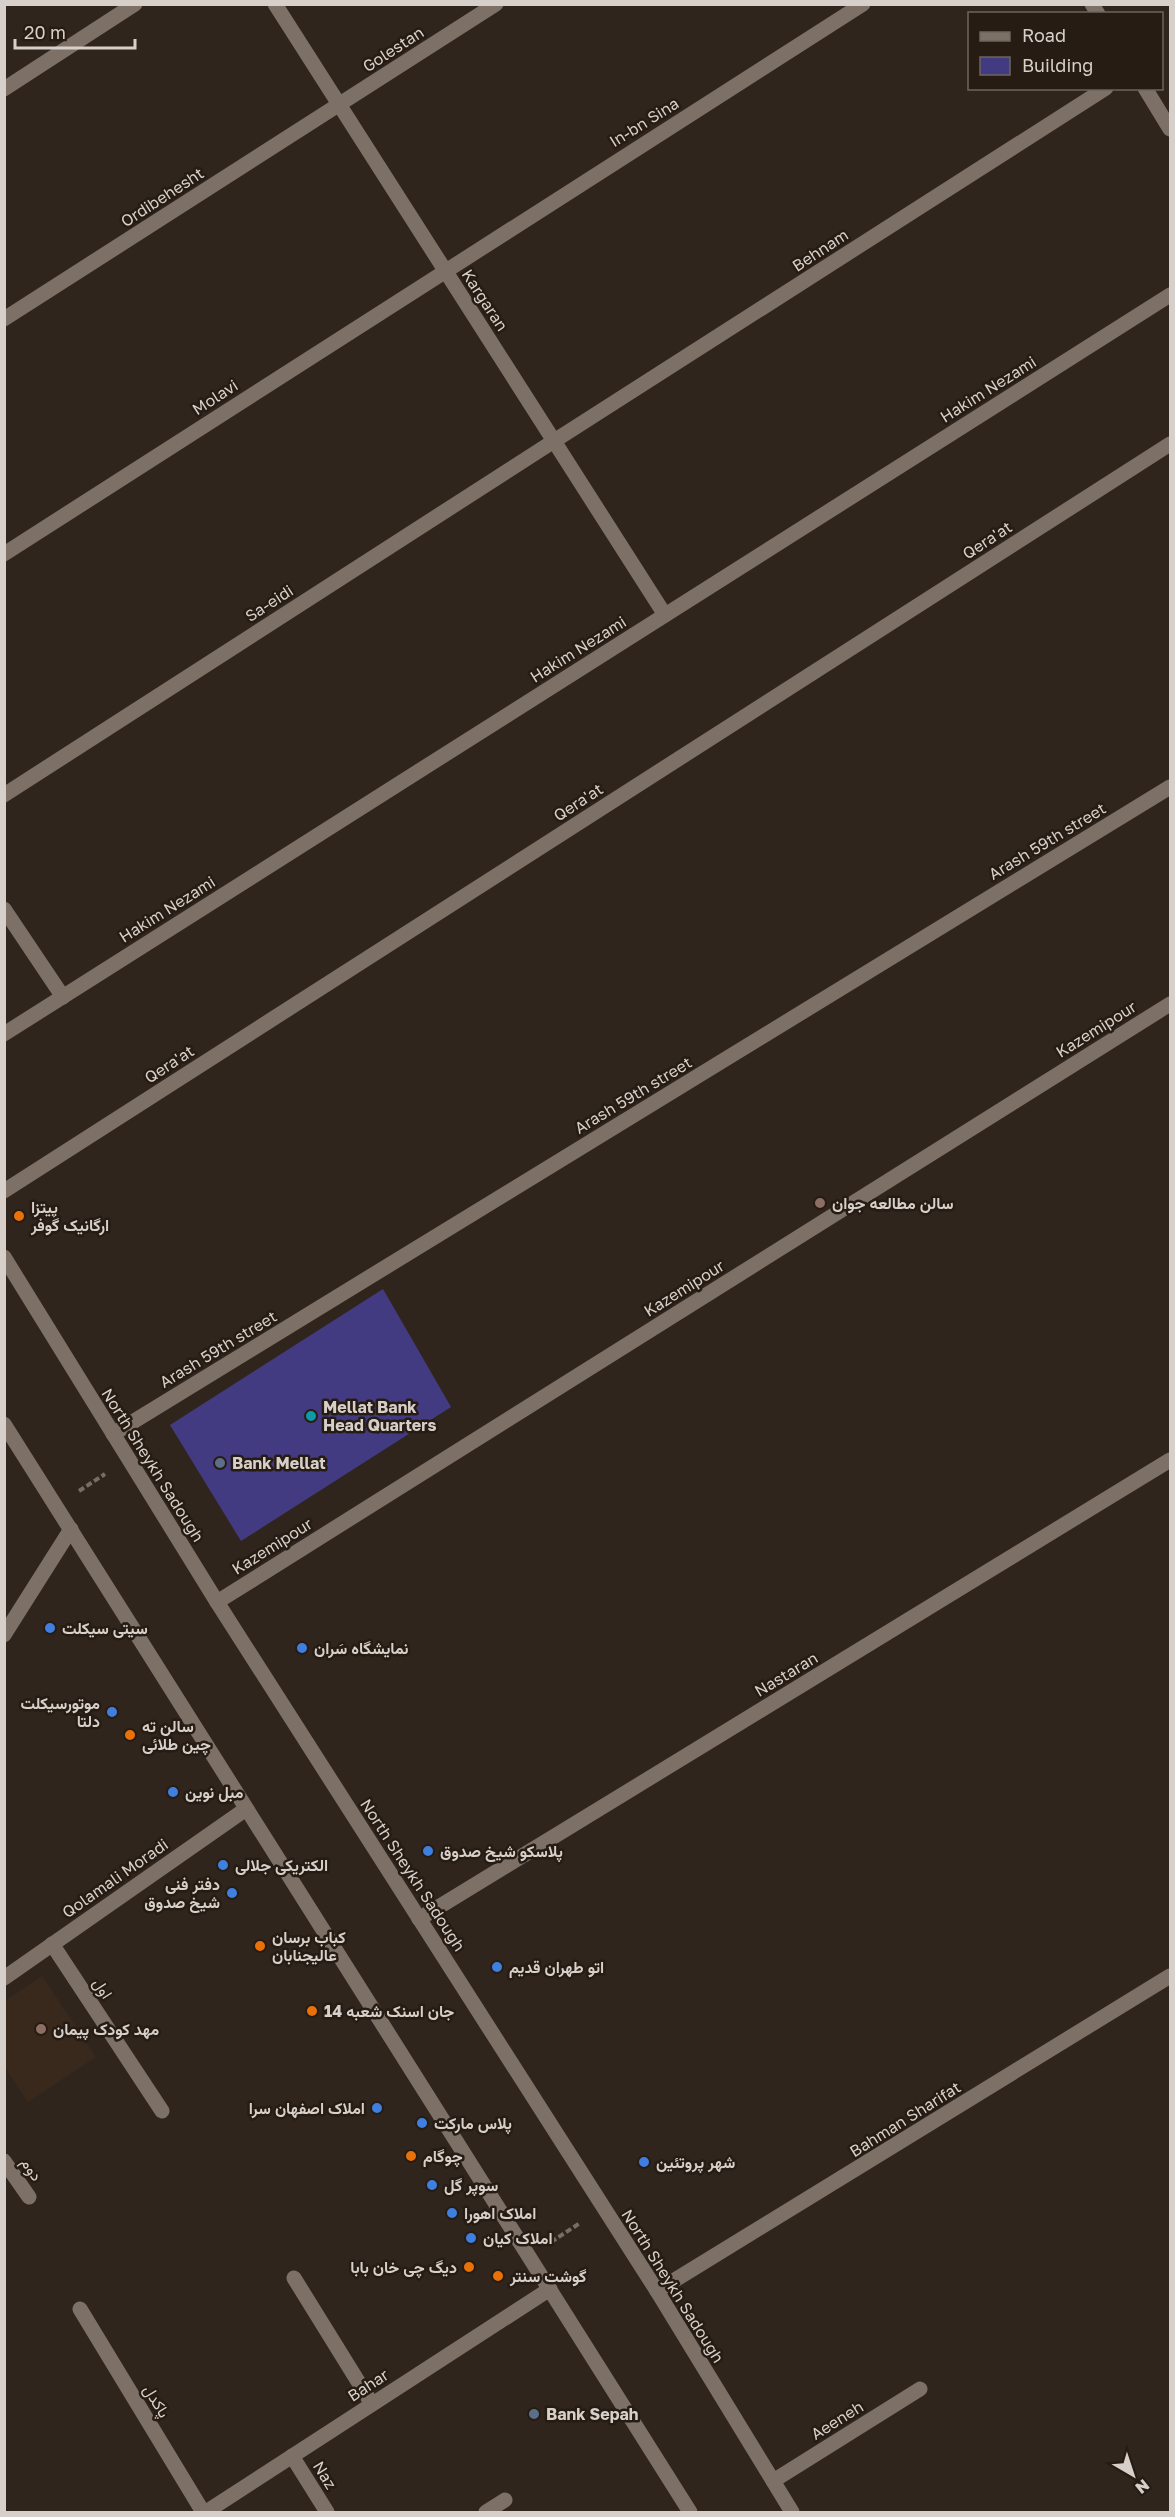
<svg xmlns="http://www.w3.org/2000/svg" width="1175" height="2517" viewBox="0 0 1175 2517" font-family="'Golos Text',Vazirmatn,sans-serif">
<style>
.built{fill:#39291c}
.building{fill:#433b82}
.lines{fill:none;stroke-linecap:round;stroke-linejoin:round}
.path{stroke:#766d66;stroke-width:4;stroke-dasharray:6 3;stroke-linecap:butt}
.minor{stroke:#7d7066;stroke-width:15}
.secondary{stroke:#7d7066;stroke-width:15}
.education-dot{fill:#8d6e63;stroke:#261c13;stroke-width:2}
.food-dot{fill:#e8710a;stroke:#261c13;stroke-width:2}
.culture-dot{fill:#0f9aa8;stroke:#261c13;stroke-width:2}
.service-dot{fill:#5c6f8a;stroke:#261c13;stroke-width:2}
.shop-dot{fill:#3f7fe0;stroke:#261c13;stroke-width:2}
.labels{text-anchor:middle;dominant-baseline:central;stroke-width:5;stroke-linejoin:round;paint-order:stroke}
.street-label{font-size:16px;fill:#d7d0ca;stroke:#261c13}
.poi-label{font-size:16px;font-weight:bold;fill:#d7d0ca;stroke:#261c13;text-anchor:start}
</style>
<rect width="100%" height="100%" fill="#30251d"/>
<path class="built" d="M42,1976L96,2057L28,2102L5,2067V2001Z"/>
<path class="building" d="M383,1289L451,1407L241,1541L170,1425Z"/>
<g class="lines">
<g class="path">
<path d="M79,1491L105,1474"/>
<path d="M551,2242L580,2223"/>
</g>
<g class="minor">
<path d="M275,4L665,615"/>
<path d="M1092,4L1098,14"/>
<path d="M1145,88L1170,129"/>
<path d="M4,89L135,4"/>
<path d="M4,319L496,4"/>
<path d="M4,554L863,4"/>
<path d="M4,795L554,441L1106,88"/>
<path d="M4,909L63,997"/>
<path d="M4,1034L1170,295"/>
<path d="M4,1191L1170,444"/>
<path d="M113,1434L1170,787"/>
<path d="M217,1602L1170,1004"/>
<path d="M4,1635L71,1529"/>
<path d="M419,1919L1170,1460"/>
<path d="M52,1944L162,2111"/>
<path d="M4,1978L246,1809"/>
<path d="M4,2161L29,2197"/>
<path d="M294,2278L372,2404"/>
<path d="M657,2291L1170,1976"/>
<path d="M80,2309L203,2512"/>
<path d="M292,2456L327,2512"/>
<path d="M773,2481L920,2389"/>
<path d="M206,2512L550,2289"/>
<path d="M486,2512L505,2500"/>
</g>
<g class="secondary">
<path d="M4,1257L217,1602L657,2291L792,2512"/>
<path d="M4,1424L690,2512"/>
</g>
</g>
<g class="education-dot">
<circle cx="820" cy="1203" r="6"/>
<circle cx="41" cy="2029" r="6"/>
</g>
<g class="food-dot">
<circle cx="19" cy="1216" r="6"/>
<circle cx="130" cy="1735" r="6"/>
<circle cx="260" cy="1946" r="6"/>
<circle cx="312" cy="2011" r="6"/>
<circle cx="411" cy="2156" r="6"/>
<circle cx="469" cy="2267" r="6"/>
<circle cx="498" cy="2276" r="6"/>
</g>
<circle class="culture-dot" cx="311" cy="1416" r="6"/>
<g class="service-dot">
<circle cx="220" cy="1463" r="6"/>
<circle cx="534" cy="2414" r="6"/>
</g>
<g class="shop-dot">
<circle cx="50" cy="1628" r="6"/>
<circle cx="302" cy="1648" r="6"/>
<circle cx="112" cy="1712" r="6"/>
<circle cx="173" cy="1792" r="6"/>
<circle cx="428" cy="1851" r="6"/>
<circle cx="223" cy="1865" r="6"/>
<circle cx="232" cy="1893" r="6"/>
<circle cx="497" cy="1967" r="6"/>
<circle cx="377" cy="2108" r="6"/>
<circle cx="422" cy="2123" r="6"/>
<circle cx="644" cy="2162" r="6"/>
<circle cx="432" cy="2185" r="6"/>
<circle cx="452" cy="2213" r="6"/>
<circle cx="471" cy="2238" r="6"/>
</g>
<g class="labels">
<g class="street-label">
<text transform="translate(393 49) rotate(-33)">Golestan</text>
<text transform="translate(644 122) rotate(-32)">In-bn Sina</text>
<text transform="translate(162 197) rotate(-33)">Ordibehesht</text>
<text transform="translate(820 250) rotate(-33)">Behnam</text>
<text transform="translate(485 300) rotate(57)">Kargaran</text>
<text transform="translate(988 389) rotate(-32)">Hakim Nezami</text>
<text transform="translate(215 397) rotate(-33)">Molavi</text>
<text transform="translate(987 540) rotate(-33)">Qera'at</text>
<text transform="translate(269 603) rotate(-33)">Sa-eidi</text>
<text transform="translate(578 649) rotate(-32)">Hakim Nezami</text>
<text transform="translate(578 802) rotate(-33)">Qera'at</text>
<text transform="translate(1047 841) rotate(-31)">Arash 59th street</text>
<text transform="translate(167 909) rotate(-32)">Hakim Nezami</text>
<text transform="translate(1096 1029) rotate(-32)">Kazemipour</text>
<text transform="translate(169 1064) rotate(-33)">Qera'at</text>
<text transform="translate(633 1095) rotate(-31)">Arash 59th street</text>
<text transform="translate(684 1288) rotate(-32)">Kazemipour</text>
<text transform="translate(218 1349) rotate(-31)">Arash 59th street</text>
<text transform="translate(153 1465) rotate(58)">North Sheykh Sadough</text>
<text transform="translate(272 1546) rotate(-32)">Kazemipour</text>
<text transform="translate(786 1674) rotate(-31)">Nastaran</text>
<text transform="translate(413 1875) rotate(57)">North Sheykh Sadough</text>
<text transform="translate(115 1878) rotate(-35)">Qolamali Moradi</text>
<text transform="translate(103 1988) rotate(57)">اول</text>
<text transform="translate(905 2119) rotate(-32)">Bahman Sharifat</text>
<text transform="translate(32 2169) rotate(56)">دوم</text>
<text transform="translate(673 2286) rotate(58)">North Sheykh Sadough</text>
<text transform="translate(368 2385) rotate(-33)">Bahar</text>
<text transform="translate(157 2401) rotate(59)">پاکدل</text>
<text transform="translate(837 2420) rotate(-32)">Aeeneh</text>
<text transform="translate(325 2475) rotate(58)">Naz</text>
</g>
<g class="poi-label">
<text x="832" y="1203">سالن مطالعه جوان</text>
<text x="31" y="1207">پیتزا<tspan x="31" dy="18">ارگانیک گوفر</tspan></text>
<text x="323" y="1407">Mellat Bank<tspan x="323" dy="18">Head Quarters</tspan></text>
<text x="232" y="1463">Bank Mellat</text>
<text x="62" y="1628">سیتی سیکلت</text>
<text x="314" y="1648">نمایشگاه سَران</text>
<text x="100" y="1703" text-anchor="end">موتورسیکلت<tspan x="100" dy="18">دلتا</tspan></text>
<text x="142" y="1726">سالن ته<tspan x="142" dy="18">چین طلائی</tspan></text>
<text x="185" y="1792">مبل نوین</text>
<text x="440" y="1851">پلاسکو شیخ صدوق</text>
<text x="235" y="1865">الکتریکی جلالی</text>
<text x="220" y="1884" text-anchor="end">دفتر فنی<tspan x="220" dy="18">شیخ صدوق</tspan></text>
<text x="272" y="1937">کباب برسان<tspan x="272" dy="18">عالیجنابان</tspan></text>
<text x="509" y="1967">اتو طهران قدیم</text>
<text x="324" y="2011">جان اسنک شعبه 14</text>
<text x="53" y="2029">مهد کودک پیمان</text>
<text x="365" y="2108" text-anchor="end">املاک اصفهان سرا</text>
<text x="434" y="2123">پلاس مارکت</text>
<text x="423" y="2156">چوگام</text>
<text x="656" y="2162">شهر پروتئین</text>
<text x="444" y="2185">سوپر گل</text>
<text x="464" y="2213">املاک اهورا</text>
<text x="483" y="2238">املاک کیان</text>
<text x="457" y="2267" text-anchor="end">دیگ چی خان بابا</text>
<text x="510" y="2276">گوشت سنتر</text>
<text x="546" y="2414">Bank Sepah</text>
</g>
</g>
<rect width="1175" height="2517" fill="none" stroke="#d7d0ca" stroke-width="12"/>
<rect x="968" y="12" width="195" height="78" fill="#261c13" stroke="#6d645c" stroke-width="1.5"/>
<rect x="980" y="32" width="30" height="9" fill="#7d7066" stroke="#6d645c" stroke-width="1.5"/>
<text x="1022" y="42" font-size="18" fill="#d7d0ca">Road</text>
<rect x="980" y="57" width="30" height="18" fill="#433b82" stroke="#6d645c" stroke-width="1.5"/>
<text x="1022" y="72" font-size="18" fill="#d7d0ca">Building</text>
<g transform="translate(1133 2475) rotate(141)" stroke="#261c13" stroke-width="4.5" paint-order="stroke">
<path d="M0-4.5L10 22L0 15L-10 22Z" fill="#d7d0ca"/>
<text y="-9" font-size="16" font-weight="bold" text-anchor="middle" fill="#d7d0ca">N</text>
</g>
<path d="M15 39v9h120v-9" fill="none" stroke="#d7d0ca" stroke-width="3"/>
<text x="24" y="39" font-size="18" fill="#d7d0ca" stroke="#261c13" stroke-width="4.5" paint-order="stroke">20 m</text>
</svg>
